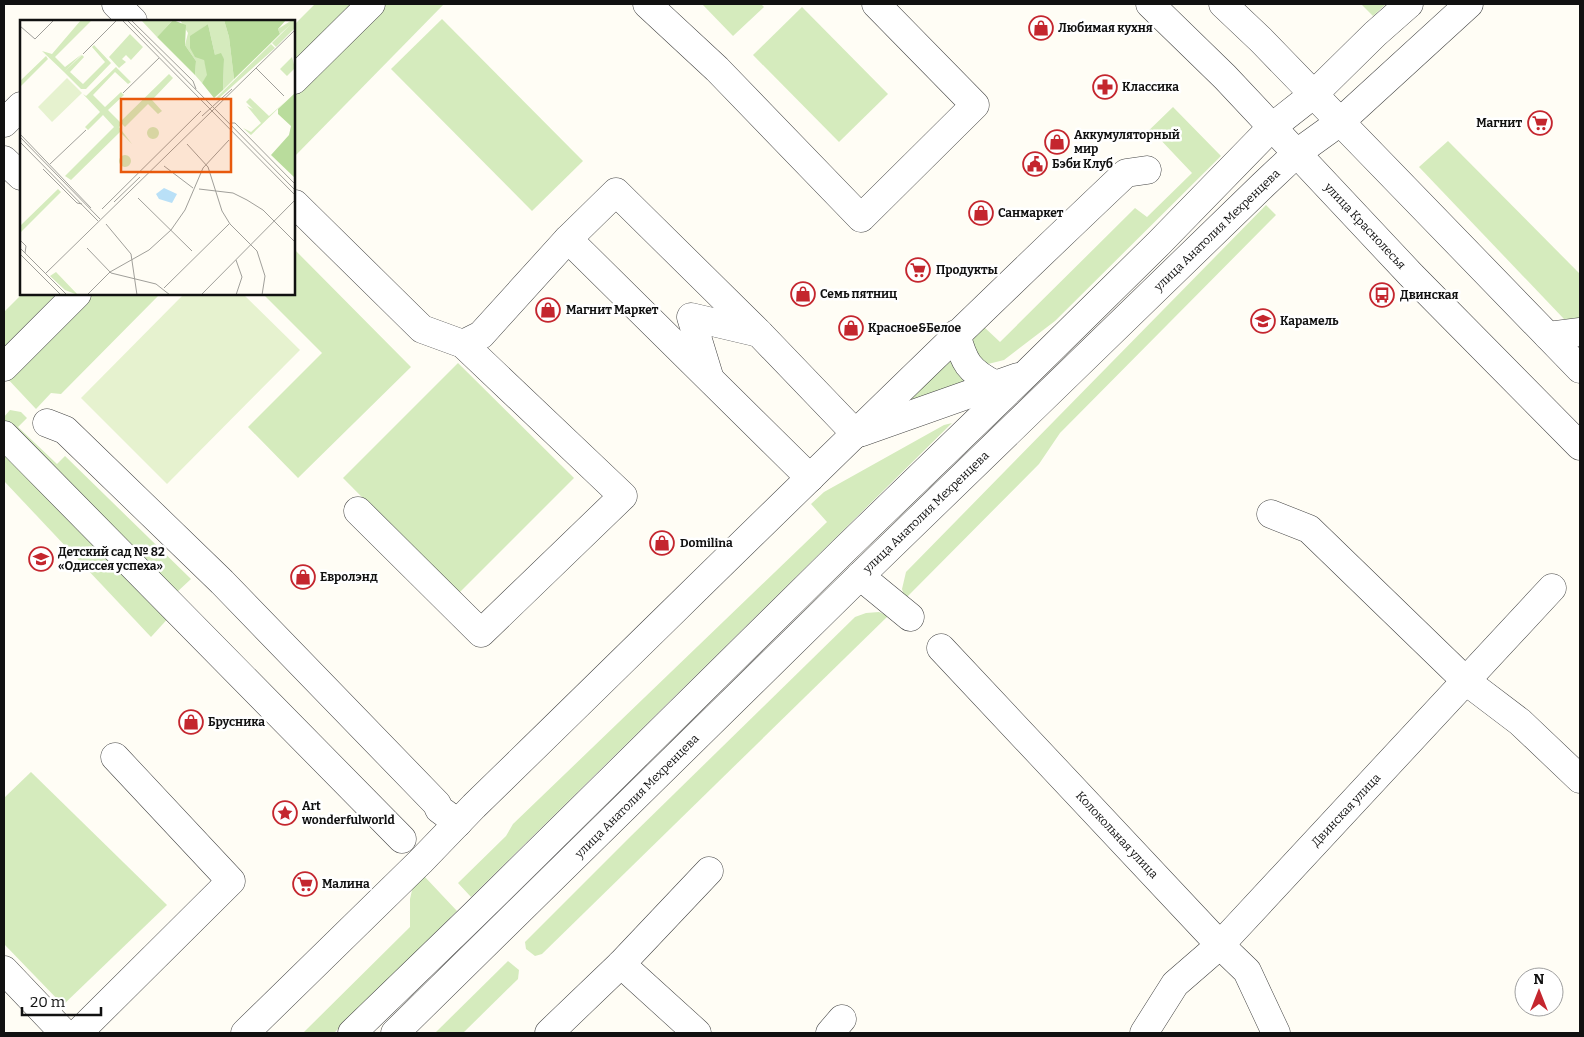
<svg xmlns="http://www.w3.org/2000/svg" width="1584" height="1037" viewBox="0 0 1584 1037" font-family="Bitter,serif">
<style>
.green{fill:#d5ebbd}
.pitch{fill:#e6f2cf}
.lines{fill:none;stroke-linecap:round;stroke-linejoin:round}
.minor-casing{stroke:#444;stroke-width:29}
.minor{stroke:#fff;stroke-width:28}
.labels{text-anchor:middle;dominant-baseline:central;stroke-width:5;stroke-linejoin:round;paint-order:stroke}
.poi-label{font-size:12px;font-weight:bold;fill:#111;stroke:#fff;text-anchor:start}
.street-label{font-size:12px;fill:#111;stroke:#fff}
.inset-road{fill:none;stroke:#a09f9a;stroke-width:1}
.view{fill:#e8590c;fill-opacity:0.15;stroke:#e8590c;stroke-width:2.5}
.inset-edge{fill:none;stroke:#111;stroke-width:2.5}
</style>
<rect width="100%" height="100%" fill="#fffdf5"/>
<g class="green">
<path d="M315,4H444L294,157V25Z"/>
<path d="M702,4H761L764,7L733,36Z"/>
<path d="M1361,4H1386L1373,16Z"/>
<path d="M802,7L888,94L839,142L753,55Z"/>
<path d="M442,19L583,161L532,211L391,69Z"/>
<path d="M1173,107L1221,156L1055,321L1004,360L988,364L979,360L972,343L975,333L983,326L1000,342L1135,208L1147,217L1192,173L1156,135L1147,143L1141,138Z"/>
<path d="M1448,141L1580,274V319H1564L1419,167Z"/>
<path d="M1266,205L1276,215L1060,433L1039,464L905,599L902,589L906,572Z"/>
<path d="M294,249L411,367L298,478L248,427L322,353L263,294H294Z"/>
<path d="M22,294H160L61,394L51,393L36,409L5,376L4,312Z"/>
<path d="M951,348L974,383L897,415Z"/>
<path d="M458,363L574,478L458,594L343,478Z"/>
<path d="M10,410L21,412L27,418L18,427L57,464L65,456L191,579L177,592L4,423V417Z"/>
<path d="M952,423L471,897L458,883L506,836L513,824L827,522L811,504L824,492L944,425Z"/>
<path d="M4,444L172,614L151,637L4,481Z"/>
<path d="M879,612L888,616L542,954L535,956L526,949L525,942L630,837L855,617L866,613Z"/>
<path d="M31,772L167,905L63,1005L4,944V798Z"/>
<path d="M424,876L457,911L334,1033H303L410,927V899L413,886Z"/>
<path d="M508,961L519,970L518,979L463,1033H435Z"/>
</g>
<path class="pitch" d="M184,294H243L300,350L167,484L81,398Z"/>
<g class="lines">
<g class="minor-casing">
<g id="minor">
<path d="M116,4L133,21"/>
<path d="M647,4L717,69L861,218L975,105L876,4"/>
<path d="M1150,4L1225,77L1411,275L1580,446"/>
<path d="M1223,4L1261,40L1580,369"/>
<path d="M294,80L371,4"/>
<path d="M4,123L21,106"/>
<path d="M4,160L21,176"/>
<path d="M295,204L422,329L463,344L623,496L481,633L358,511"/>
<path d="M568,239L810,478"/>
<path d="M956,334C964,362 968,371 996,385"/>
<path d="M1548,336L1580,332"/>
<path d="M463,344L481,335L568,239L616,192L759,333L856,434"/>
<path d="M4,367L77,294"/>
<path d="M709,376L691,317L759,333"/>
<path d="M47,423L65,430L222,582L437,804L439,809L458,823"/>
<path d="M862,432L1018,377"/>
<path d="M4,435L402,839"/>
<path d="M1271,514L1309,529L1466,681L1520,722L1580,779"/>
<path d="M860,576L910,617"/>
<path d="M941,648L1220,945L1247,971L1276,1033"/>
<path d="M621,964L697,1033"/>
<path d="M4,970L64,1033"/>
<path d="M78,1033L231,881L115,757"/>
<path d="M245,1033L421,861L474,806C691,595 906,381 1126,173L1147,170"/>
<path d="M352,1033L474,915L843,551L1027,373L1159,243L1272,127L1314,94L1375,34L1409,4"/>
<path d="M395,1033L860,576L1263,185L1297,153L1340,122L1469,4"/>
<path d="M549,1033L621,964L709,871"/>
<path d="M830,1033L842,1019"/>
<path d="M1144,1033L1175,984L1220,945L1552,588"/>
</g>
</g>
<use href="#minor" class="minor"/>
</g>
<defs>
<g id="shop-ring" transform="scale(1.25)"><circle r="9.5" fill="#fff" stroke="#c4262e" stroke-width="1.5"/><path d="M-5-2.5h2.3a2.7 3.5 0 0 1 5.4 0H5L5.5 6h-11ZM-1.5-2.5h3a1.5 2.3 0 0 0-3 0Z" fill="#c4262e"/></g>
<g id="pharmacy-ring" transform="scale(1.25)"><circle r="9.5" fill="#fff" stroke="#c4262e" stroke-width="1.5"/><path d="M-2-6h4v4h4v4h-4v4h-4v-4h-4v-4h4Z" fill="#c4262e"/></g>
<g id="supermarket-ring" transform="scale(1.25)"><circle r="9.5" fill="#fff" stroke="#c4262e" stroke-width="1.5"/><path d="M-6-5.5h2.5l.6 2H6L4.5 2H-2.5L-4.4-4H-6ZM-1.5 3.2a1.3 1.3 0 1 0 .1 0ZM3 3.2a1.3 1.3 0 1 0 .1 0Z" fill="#c4262e"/></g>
<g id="civic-ring" transform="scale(1.25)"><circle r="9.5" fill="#fff" stroke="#c4262e" stroke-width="1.5"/><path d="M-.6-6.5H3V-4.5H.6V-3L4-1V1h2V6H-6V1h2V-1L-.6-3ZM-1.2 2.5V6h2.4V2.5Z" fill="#c4262e"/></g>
<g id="bus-ring" transform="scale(1.25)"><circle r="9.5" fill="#fff" stroke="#c4262e" stroke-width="1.5"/><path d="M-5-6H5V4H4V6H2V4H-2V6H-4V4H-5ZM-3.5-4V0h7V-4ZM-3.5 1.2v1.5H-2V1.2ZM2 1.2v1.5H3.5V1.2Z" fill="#c4262e"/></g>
<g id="school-ring" transform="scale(1.25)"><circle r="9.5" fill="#fff" stroke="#c4262e" stroke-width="1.5"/><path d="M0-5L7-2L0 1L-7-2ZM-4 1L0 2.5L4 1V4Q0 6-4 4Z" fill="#c4262e"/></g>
<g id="sight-ring" transform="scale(1.25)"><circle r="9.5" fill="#fff" stroke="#c4262e" stroke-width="1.5"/><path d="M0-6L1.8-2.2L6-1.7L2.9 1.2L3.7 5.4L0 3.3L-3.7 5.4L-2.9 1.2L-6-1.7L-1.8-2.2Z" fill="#c4262e"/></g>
</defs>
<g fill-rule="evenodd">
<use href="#shop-ring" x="1041" y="28"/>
<use href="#pharmacy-ring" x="1105" y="87"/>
<use href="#supermarket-ring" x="1540" y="123"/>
<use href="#shop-ring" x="1057" y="142"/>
<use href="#civic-ring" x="1035" y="164"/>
<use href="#shop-ring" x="981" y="213"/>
<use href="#supermarket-ring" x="918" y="270"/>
<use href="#shop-ring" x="803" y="294"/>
<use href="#bus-ring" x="1382" y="295"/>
<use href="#shop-ring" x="548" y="310"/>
<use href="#school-ring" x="1263" y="321"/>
<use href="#shop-ring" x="851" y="328"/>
<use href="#shop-ring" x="662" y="543"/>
<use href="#school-ring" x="41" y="559"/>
<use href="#shop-ring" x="303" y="577"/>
<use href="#shop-ring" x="191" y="722"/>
<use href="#sight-ring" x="285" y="813"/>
<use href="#supermarket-ring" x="305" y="884"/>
</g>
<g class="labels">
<g class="poi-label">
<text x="1058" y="28">Любимая кухня</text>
<text x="1122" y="87">Классика</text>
<text x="1522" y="123" text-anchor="end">Магнит</text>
<text x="1074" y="135">Аккумуляторный<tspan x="1074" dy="14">мир</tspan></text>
<text x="1052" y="164">Бэби Клуб</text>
<text x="998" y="213">Санмаркет</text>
<text x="936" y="270">Продукты</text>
<text x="820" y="294">Семь пятниц</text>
<text x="1400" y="295">Двинская</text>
<text x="566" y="310">Магнит Маркет</text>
<text x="1280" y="321">Карамель</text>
<text x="868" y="328">Красное&amp;Белое</text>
<text x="680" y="543">Domilina</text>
<text x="58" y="552">Детский сад № 82<tspan x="58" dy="14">«Одиссея успеха»</tspan></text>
<text x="320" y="577">Евролэнд</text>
<text x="208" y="722">Брусника</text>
<text x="302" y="806">Art<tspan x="302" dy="14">wonderfulworld</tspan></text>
<text x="322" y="884">Малина</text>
</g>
<g class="street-label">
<text transform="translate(1365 226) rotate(47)">улица Краснолесья</text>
<text transform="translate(1217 230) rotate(-44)">улица Анатолия Мехренцева</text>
<text transform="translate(926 512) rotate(-44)">улица Анатолия Мехренцева</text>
<text transform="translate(637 796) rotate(-45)">улица Анатолия Мехренцева</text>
<text transform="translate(1346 810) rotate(-47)">Двинская улица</text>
<text transform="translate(1117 835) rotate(47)">Колокольная улица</text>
</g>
</g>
<g transform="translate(20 20)">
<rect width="275" height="275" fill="#fffdf5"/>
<path d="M61,0H72L35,37L45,47L62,34L44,52L22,31L32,34ZM121,0H153L137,17ZM160,0H204L209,17L214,59L203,70L204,39L195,35L188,4L170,17L184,39L188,55L182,63L175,55L176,41L165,25L168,13ZM272,0H275V8L256,27L252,23L270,5L260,14L258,9ZM110,14L123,27L111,40L106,35L102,39L106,42L99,48L89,37ZM251,24L255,28L197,80L195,79ZM74,25L91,43L66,69H61L44,52L62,35L64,37L50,52L63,64L85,42L72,27ZM26,36L28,39L0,67V61ZM272,37L275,48L267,56L260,49ZM96,47L111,62L108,64L95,52L73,75L85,87L101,72L104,75L88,90L100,102L149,54L153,58L132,80L142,91L138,94L128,84L105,107L102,104L99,107L112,124L100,112L51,160L45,156L94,107L83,95L68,110L65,107L80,92L63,74L66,76ZM230,78L249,96L265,82L231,115L223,108L231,112L241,103L227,86L233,89L226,82ZM127 113a6 6 0 1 1 12 0a6 6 0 1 1-12 0ZM99 141a6 6 0 1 1 12 0a6 6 0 1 1-12 0ZM38,169L41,172L1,212L0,206ZM36,252L58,275L45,270L30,256Z" fill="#d5ebbd"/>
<path d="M153,0L166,5L165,25L176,41L175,55L137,17ZM204,0H266L258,9L260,14L214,59L209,17ZM188,4L195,35L201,33L204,39L203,70L194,78L182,63L187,55L184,40L175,37L170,28V16ZM275,73V158L251,135L269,115L271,106L258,94V89Z" fill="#b9dc9c"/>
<path d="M47,58L62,73L32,102L18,87Z" fill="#e6f2cf"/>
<path d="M144,168L157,174L152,183L139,179L136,174Z" fill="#b9e0f7"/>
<path class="inset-road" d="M102,0L275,175M107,0L275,170M111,0L173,61L176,69M0,6L15,19L34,0M63,34L97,0M236,48L264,76M103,73L139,38M182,96L212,69M210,103H215L275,164M0,114L71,188M0,117L80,199M0,122L78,201M167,124L188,147L202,191L210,204L237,231L245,256L242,275M30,144L66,110M144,146L173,168M23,149L57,183L62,184M179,169L213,173L227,180L243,190L275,222M118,178L172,231M94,182L120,157M82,189L181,91M86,204L111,234L117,275M0,220L6,226L5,233M0,228L47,275M67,228L91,253L136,264L150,275M0,234L41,275M25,254L275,10M144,268L209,204M67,275L90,252L129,230L151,210L165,190L183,148L209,120M181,275L275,180M216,275L222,257L216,240"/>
<path class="view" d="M101,79H211V152H101Z"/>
<rect width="275" height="275" class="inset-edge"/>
</g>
<rect width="1584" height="1037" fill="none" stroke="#111111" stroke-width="10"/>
<g transform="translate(1539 992)"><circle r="24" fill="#ffffff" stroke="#a0a0a0"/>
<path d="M0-4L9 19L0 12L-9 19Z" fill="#c4262e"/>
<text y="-8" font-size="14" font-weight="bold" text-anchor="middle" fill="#111111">N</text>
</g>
<path d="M22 1007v8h79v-8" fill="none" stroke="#111111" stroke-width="2.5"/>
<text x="30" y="1007" font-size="15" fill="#111111" stroke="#ffffff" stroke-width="4" paint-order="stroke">20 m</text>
</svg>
